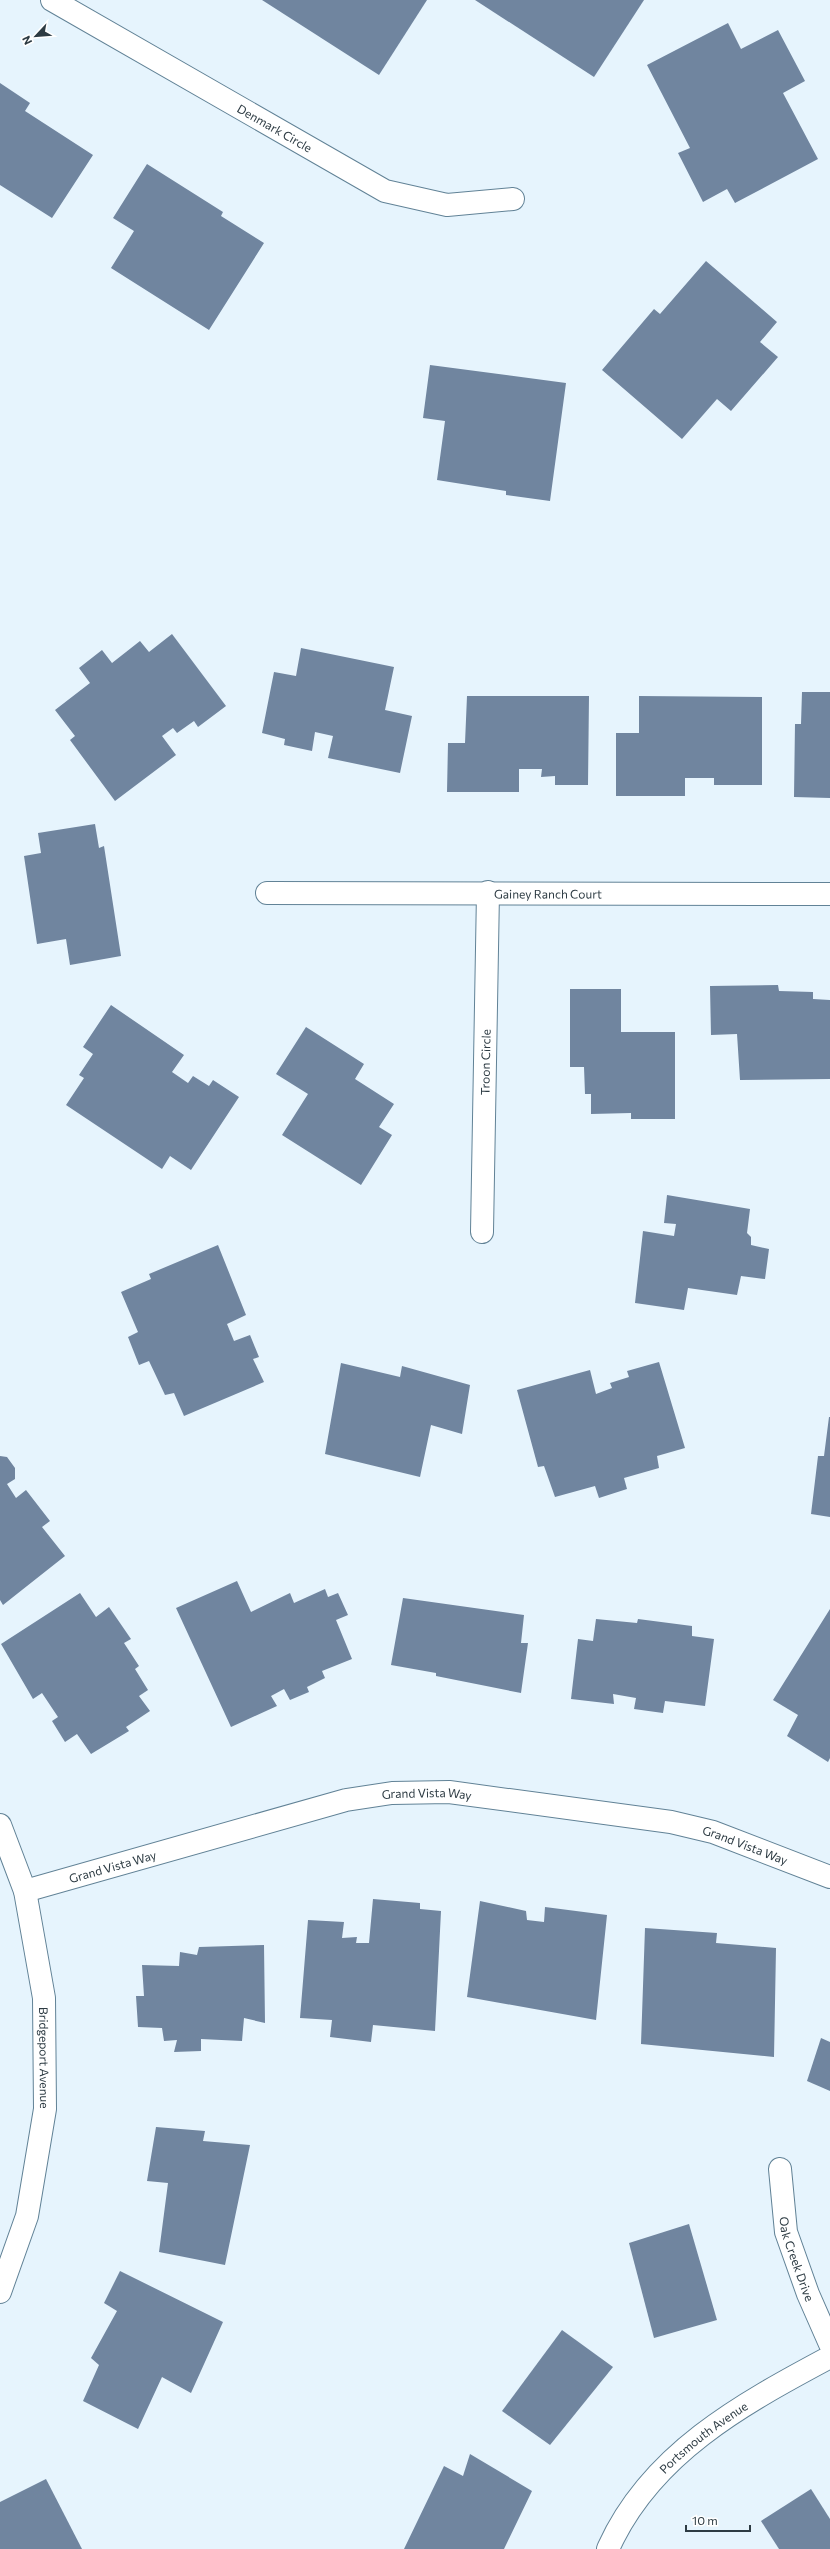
<svg xmlns="http://www.w3.org/2000/svg" width="830" height="2549" viewBox="0 0 830 2549" font-family="Commissioner,sans-serif">
<style>
.building{fill:#70859f}
.lines{fill:none;stroke-linecap:round;stroke-linejoin:round}
.street-casing{stroke:#618296;stroke-width:24}
.secondary-casing{stroke:#618296;stroke-width:24}
.street{stroke:#fff;stroke-width:22}
.secondary{stroke:#fff;stroke-width:22}
.labels{text-anchor:middle;dominant-baseline:central;stroke-width:4;stroke-linejoin:round;paint-order:stroke}
.street-label{font-size:12px;fill:#2d3b43;stroke:#fff}
</style>
<rect width="100%" height="100%" fill="#e6f4fd"/>
<g class="building">
<path d="M262,0H427L379,75Z"/>
<path d="M475,0H644L594,77Z"/>
<path d="M728,23L741,49L778,30L805,81L783,93L818,159L735,203L727,189L703,202L678,153L690,148L647,65Z"/>
<path d="M0,83L30,103L25,111L93,155L52,218L0,185Z"/>
<path d="M147,164L223,212L221,216L264,243L209,330L111,268L134,231L113,218Z"/>
<path d="M706,261L777,322L760,342L778,357L731,411L717,399L682,439L602,370L654,309L660,314Z"/>
<path d="M430,365L566,383L550,501L506,495V491L437,480L445,421L423,418Z"/>
<path d="M172,634L226,706L198,727L194,721L177,733L173,728L162,736L176,755L115,801L70,740L75,736L55,710L90,683L79,668L102,650L112,663L140,641L149,652Z"/>
<path d="M301,648L394,667L385,710L412,716L400,773L328,758L333,736L315,732L312,751L284,745L285,739L262,733L274,672L296,676Z"/>
<path d="M802,692H830V798L794,797L795,724H801Z"/>
<path d="M467,696H589L588,785H555V776L541,777L542,769H519V792H447L448,743H465Z"/>
<path d="M639,696L762,697V785H714V778H685V796H616V733H639Z"/>
<path d="M95,824L99,848L104,846L121,956L70,965L66,939L37,944L24,856L41,853L38,833Z"/>
<path d="M778,985L779,991L813,992V999L830,1000V1079L740,1080L737,1034L711,1035L710,986Z"/>
<path d="M570,989H621V1032H675V1119H631V1113L591,1114V1094H585L584,1067H570Z"/>
<path d="M111,1005L184,1055L172,1072L188,1083L193,1076L209,1086L213,1080L239,1097L191,1170L170,1156L162,1169L66,1105L84,1078L79,1075L93,1054L83,1047Z"/>
<path d="M306,1027L364,1064L355,1079L394,1104L379,1127L392,1135L361,1185L282,1135L308,1094L276,1074Z"/>
<path d="M667,1195L750,1209L747,1233L751,1237V1245L769,1249L765,1279L741,1276L737,1295L688,1288L684,1310L635,1303L643,1231L674,1236L676,1224L664,1223Z"/>
<path d="M218,1245L246,1315L227,1324L234,1341L250,1335L259,1357L253,1359L264,1382L184,1416L174,1393L165,1395L149,1361L139,1365L128,1337L138,1332L121,1292L151,1279L149,1274Z"/>
<path d="M659,1362L685,1448L657,1456L659,1468L624,1478L627,1489L599,1498L595,1486L555,1497L544,1466L538,1467L517,1390L590,1370L596,1394L612,1388L610,1383L629,1377L627,1371Z"/>
<path d="M341,1363L400,1377L402,1366L470,1385L462,1434L431,1425L420,1477L325,1454Z"/>
<path d="M829,1417H830V1517L811,1514L818,1456H824Z"/>
<path d="M0,1456L7,1457L15,1468V1479L7,1484L16,1498L26,1490L50,1521L42,1527L65,1556L3,1605L0,1600Z"/>
<path d="M237,1581L251,1612L290,1593L294,1603L325,1589L328,1597L338,1593L348,1615L336,1620L352,1659L322,1671L325,1678L307,1687L309,1692L290,1700L284,1689L271,1696L277,1706L231,1727L176,1608Z"/>
<path d="M80,1593L96,1617L109,1607L131,1639L124,1643L139,1666L135,1669L148,1690L139,1696L150,1711L126,1727L129,1731L91,1754L77,1734L65,1742L52,1721L58,1717L42,1693L33,1699L1,1644Z"/>
<path d="M403,1598L524,1615L521,1643H528L521,1693L436,1676V1673L391,1665Z"/>
<path d="M830,1609V1758L828,1762L787,1736L798,1715L773,1700Z"/>
<path d="M596,1619L637,1623L638,1619L692,1626V1636L714,1639L705,1706L665,1701L663,1713L634,1709L636,1698L613,1694L614,1704L571,1699L578,1639L593,1641Z"/>
<path d="M373,1899L420,1903V1909L441,1911L435,2031L373,2025L371,2042L330,2037L332,2020L300,2018L308,1920L344,1922L342,1938L357,1937L356,1943H369Z"/>
<path d="M480,1901L526,1911L527,1920L544,1922L545,1907L607,1915L596,2020L467,1997Z"/>
<path d="M645,1928L717,1933L716,1943L776,1948L774,2057L641,2044Z"/>
<path d="M264,1945L265,2023L244,2018L242,2041L201,2039V2051L174,2052L177,2040L164,2041L162,2028L138,2027L136,1996H144L142,1965L179,1966L180,1952L197,1955L199,1947Z"/>
<path d="M821,2038L830,2042V2091L807,2081Z"/>
<path d="M156,2127L205,2131L203,2141L250,2145L225,2265L159,2252L168,2183L147,2181Z"/>
<path d="M689,2224L717,2320L654,2338L629,2243Z"/>
<path d="M120,2271L223,2322L191,2393L162,2377L138,2429L83,2401L99,2365L91,2358L117,2311L104,2303Z"/>
<path d="M562,2330L613,2367L550,2445L502,2411Z"/>
<path d="M470,2454L532,2491L504,2549H404L444,2466L463,2476Z"/>
<path d="M46,2479L82,2549H0V2502Z"/>
<path d="M811,2489L830,2519V2549H779L761,2521Z"/>
</g>
<g class="lines">
<g class="street-casing">
<g id="street">
<path id="s1" d="M52,0L385,191L447,205L513,199"/>
<path id="s2" d="M267,893L830,894"/>
<path id="s3" d="M482,1232L488,892"/>
<path id="s4" d="M0,1825L25,1891L44,1998L45,2109L27,2216L0,2292"/>
<path id="s5" d="M25,1891L346,1800L392,1793L449,1792L671,1822L713,1832L830,1877"/>
<path id="s6" d="M780,2169L786,2232L808,2294L830,2344"/>
</g>
</g>
<g class="secondary-casing">
<g id="secondary">
<path id="s7" d="M608,2549C650,2454 742,2404 830,2357"/>
</g>
</g>
<use href="#street" class="street"/>
<use href="#secondary" class="secondary"/>
</g>
<g class="labels">
<g class="street-label">
<text stroke="none"><textPath href="#s1" startOffset="257">Denmark Circle</textPath></text>
<text stroke="none"><textPath href="#s2" startOffset="281">Gainey Ranch Court</textPath></text>
<text stroke="none"><textPath href="#s3" startOffset="170">Troon Circle</textPath></text>
<text stroke="none"><textPath href="#s5" startOffset="415">Grand Vista Way</textPath></text>
<text stroke="none"><textPath href="#s5" startOffset="739">Grand Vista Way</textPath></text>
<text stroke="none"><textPath href="#s5" startOffset="91">Grand Vista Way</textPath></text>
<text stroke="none"><textPath href="#s4" startOffset="239">Bridgeport Avenue</textPath></text>
<text stroke="none"><textPath href="#s6" startOffset="92">Oak Creek Drive</textPath></text>
<text stroke="none"><textPath href="#s7" startOffset="149">Portsmouth Avenue</textPath></text>
</g>
</g>
<g transform="translate(36 36) rotate(244)" stroke="#ffffff" stroke-width="3" paint-order="stroke">
<path d="M0-3L7 15L0 10L-7 15Z" fill="#2d3b43"/>
<text y="-6" font-size="11" font-weight="bold" text-anchor="middle" fill="#2d3b43">N</text>
</g>
<path d="M686 2525v6h64v-6" fill="none" stroke="#2d3b43" stroke-width="2"/>
<text x="692" y="2525" font-size="12" fill="#2d3b43" stroke="#ffffff" stroke-width="3" paint-order="stroke">10 m</text>
</svg>
